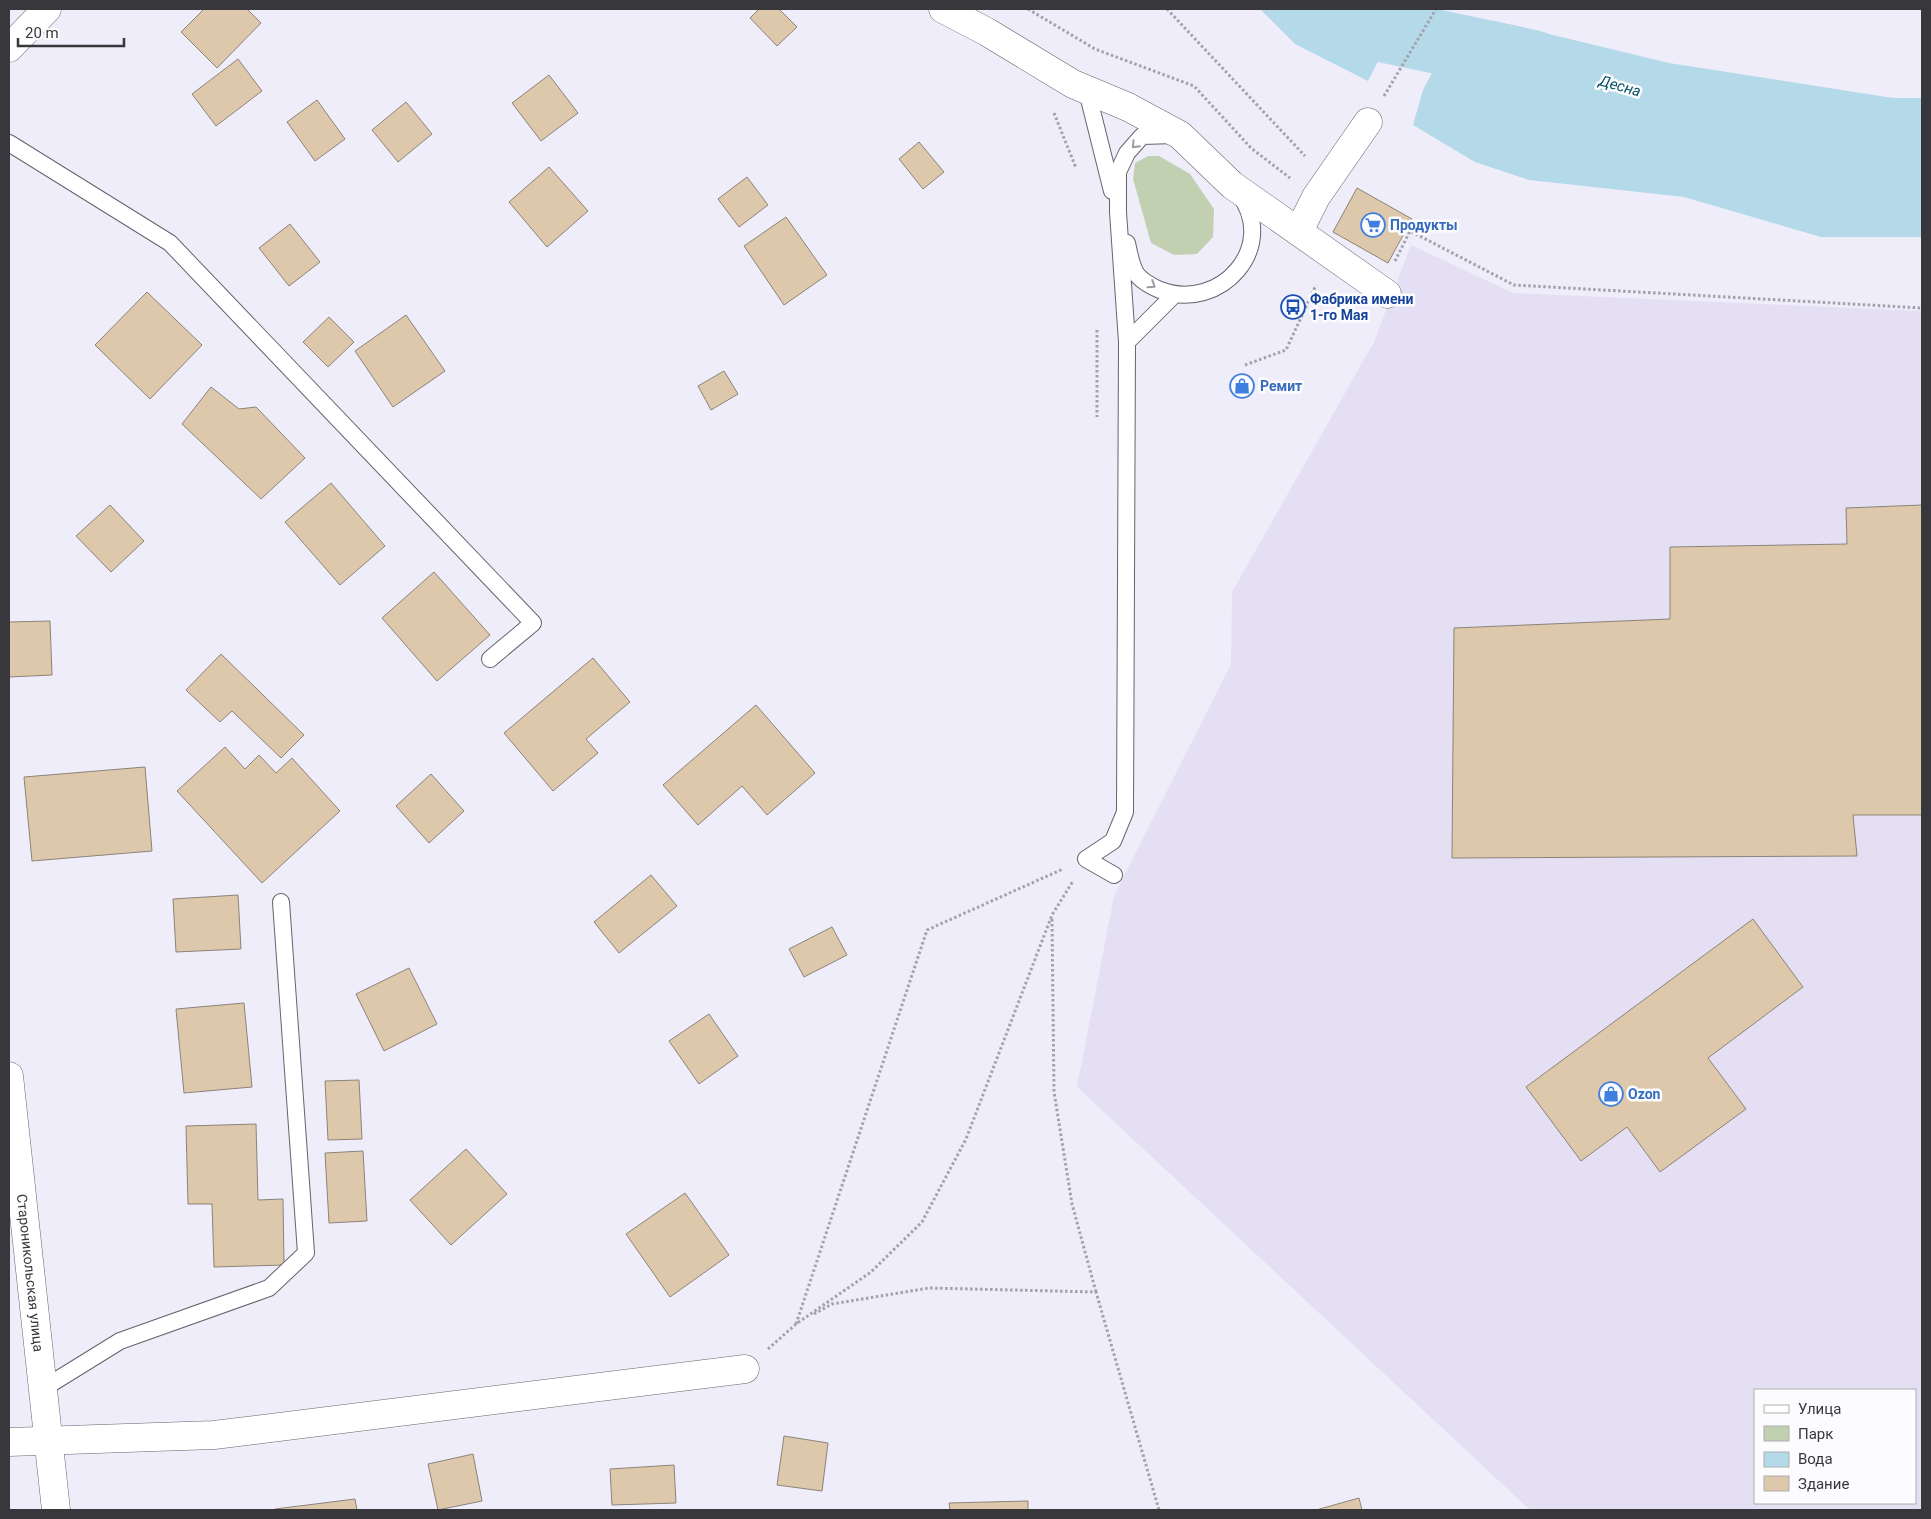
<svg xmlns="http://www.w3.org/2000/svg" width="1931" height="1519" viewBox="0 0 1931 1519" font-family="Roboto,sans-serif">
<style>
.built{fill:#e4dff3;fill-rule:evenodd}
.green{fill:#c2d0b2}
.water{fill:#b4d9e8}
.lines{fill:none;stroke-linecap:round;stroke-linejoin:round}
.river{stroke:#b4d9e8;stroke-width:64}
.building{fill:#dec8ac;stroke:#8b8379}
.lane-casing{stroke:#66636e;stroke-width:18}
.street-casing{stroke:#66636e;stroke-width:29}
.secondary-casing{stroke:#66636e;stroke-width:29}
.path{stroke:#a3a1aa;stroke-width:3;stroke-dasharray:2.5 2.5;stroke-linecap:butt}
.lane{stroke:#fff;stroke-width:16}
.street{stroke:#fff;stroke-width:28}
.secondary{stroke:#fff;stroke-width:28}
.oneway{stroke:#9c9b9d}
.labels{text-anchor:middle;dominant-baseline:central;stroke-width:5;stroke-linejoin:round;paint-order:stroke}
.shop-label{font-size:14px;font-weight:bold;fill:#366cbe;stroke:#fcfcfe;text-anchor:start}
.transit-label{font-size:14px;font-weight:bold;fill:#164399;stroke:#fcfcfe;text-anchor:start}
.street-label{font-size:14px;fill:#38373b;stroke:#fcfcfe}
.water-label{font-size:15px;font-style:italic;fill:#055066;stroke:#fcfcfe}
</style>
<rect width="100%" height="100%" fill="#f0edfa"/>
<path class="built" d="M1411,245L1513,293L1922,311V1510H1530L1077,1087L1114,896L1231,664L1232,592L1374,342ZM1755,1390H1915V1503H1755Z"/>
<path class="green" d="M1148,156H1159L1190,174L1214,209L1213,237L1197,254L1174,255L1151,243L1133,179L1135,163Z"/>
<g class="water">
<path d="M1260,9H1405L1368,81L1295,44Z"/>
<path d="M1495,21L1669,63L1893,98H1922V237H1821L1684,197L1529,180L1475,162L1413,125L1423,90L1451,37L1474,23Z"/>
</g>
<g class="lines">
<path class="river" d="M1324,9L1329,19L1533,62"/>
</g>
<g class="building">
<path d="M204,9H247L261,23L217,68L181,32Z"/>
<path d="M759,9H779L797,27L777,46L750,18Z"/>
<path d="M238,59L262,91L216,126L192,94Z"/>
<path d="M549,75L578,113L541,141L512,103Z"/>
<path d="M317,100L345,139L315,161L287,122Z"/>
<path d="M406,102L432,134L398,162L372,130Z"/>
<path d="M919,142L944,172L923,189L899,159Z"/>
<path d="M549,167L588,211L547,247L509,202Z"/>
<path d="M747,177L768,205L739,227L718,199Z"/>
<path d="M1357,188L1412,219L1388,263L1333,232Z"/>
<path d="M786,217L827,275L784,305L744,246Z"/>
<path d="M290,224L320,262L289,286L259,248Z"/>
<path d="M147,292L202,345L150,399L95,345Z"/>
<path d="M406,315L445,371L393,407L355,351Z"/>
<path d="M329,317L354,342L328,367L303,342Z"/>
<path d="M724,371L738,394L711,410L698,386Z"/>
<path d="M211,387L239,409L256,407L305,458L261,499L182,424Z"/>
<path d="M331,483L385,546L340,585L285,522Z"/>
<path d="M110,505L144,541L111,572L76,536Z"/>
<path d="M1922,505V815H1853L1857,856L1452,858L1454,628L1670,619V547L1847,544L1846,508Z"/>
<path d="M434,572L490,635L437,681L382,618Z"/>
<path d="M50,621L52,675L9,677V622Z"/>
<path d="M221,654L304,735L281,758L232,711L220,722L186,690Z"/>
<path d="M593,658L630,702L586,739L598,753L553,791L504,733Z"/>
<path d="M756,705L815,773L767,815L742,786L698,825L663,785Z"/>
<path d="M225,747L245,769L259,755L276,773L292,758L340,811L262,883L177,791Z"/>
<path d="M145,767L152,851L32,861L24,777Z"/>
<path d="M431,774L464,811L429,843L396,806Z"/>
<path d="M651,875L677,906L619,953L594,922Z"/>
<path d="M238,895L241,949L176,952L173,899Z"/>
<path d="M1753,919L1803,987L1708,1058L1746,1109L1660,1172L1627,1127L1581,1161L1526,1087Z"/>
<path d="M832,927L847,955L804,977L789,949Z"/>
<path d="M409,968L437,1024L384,1051L356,994Z"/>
<path d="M244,1003L252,1087L184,1093L176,1009Z"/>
<path d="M709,1014L738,1056L699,1084L669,1041Z"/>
<path d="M359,1080L362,1139L328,1140L325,1081Z"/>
<path d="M256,1124L258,1200L283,1199L284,1265L214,1267L212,1204H188L186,1126Z"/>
<path d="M466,1149L507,1194L451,1245L410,1200Z"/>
<path d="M363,1151L367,1221L329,1223L325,1153Z"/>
<path d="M685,1193L729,1255L670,1297L626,1234Z"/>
<path d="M784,1436L828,1443L822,1491L777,1485Z"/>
<path d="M473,1454L482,1501L438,1510L428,1464Z"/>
<path d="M674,1465L676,1503L612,1505L610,1469Z"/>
<path d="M1359,1498L1362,1510H1316Z"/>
<path d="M355,1499L357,1510H275V1509Z"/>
<path d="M1028,1501V1510H950L949,1503Z"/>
</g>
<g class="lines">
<g class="lane-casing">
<g id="lane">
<path d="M1087,91L1112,191"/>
<path d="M9,143L170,243L533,623L490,659"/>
<path d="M1127,243C1129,252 1131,265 1136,273C1140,280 1153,287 1160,290C1221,313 1279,246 1239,194"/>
<path d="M1127,342L1174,295"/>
<path d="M1114,875L1086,859L1113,841L1125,812L1127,342L1118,212V172L1127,153L1142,136L1175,135"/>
<path d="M44,1388L120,1341L269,1288L306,1253L281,902"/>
</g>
</g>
<g class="street-casing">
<g id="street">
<path d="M943,9L987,32L1073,84L1128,107L1180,135L1232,185L1387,294"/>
<path d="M1299,231L1316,197L1368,122"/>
<path d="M9,1442L214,1435L745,1369"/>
</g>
</g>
<g class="secondary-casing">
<g id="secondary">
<path d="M9,48L47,9"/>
<path id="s1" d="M9,1076L56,1510"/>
</g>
</g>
<g class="path">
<path d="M1028,9L1095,49L1194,86L1251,148L1290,178"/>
<path d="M1167,9L1305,156"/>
<path d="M1384,96L1436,9"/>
<path d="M1054,113L1076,168"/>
<path d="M1395,261L1410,231L1514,285L1922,308"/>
<path d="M1097,330V417"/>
<path d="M1245,365L1286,350L1316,285"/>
<path d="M1052,919L1054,1092L1072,1204L1096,1292"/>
<path d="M814,1314L832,1304L929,1288L1096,1292L1159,1510"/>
<path d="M796,1324L927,930L1063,869"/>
<path d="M768,1349L796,1324L871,1272L922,1222L966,1139L1052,915L1073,881"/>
</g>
<use href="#lane" class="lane"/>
<use href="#street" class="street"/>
<use href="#secondary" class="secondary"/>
</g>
<defs><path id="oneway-chevron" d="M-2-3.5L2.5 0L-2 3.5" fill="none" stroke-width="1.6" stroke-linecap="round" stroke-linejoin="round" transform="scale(1.25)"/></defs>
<g class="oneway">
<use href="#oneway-chevron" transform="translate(1135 145) rotate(133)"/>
<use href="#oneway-chevron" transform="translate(1152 285) rotate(33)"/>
</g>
<defs>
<g id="supermarket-ring" transform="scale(1.25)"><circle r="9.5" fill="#fcfcfe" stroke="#3f7fe0" stroke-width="1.5"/><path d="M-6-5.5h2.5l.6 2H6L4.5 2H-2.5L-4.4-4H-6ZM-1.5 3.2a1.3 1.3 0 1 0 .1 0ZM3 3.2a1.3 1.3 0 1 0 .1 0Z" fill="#3f7fe0"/></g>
<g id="bus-ring" transform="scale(1.25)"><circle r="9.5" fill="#fcfcfe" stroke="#1a4fb4" stroke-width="1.5"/><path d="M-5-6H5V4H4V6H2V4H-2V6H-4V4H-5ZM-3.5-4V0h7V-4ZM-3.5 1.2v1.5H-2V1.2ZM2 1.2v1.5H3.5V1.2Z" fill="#1a4fb4"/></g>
<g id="shop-ring" transform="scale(1.25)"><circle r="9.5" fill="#fcfcfe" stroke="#3f7fe0" stroke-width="1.5"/><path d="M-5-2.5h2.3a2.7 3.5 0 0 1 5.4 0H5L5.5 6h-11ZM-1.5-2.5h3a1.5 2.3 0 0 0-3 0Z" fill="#3f7fe0"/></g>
</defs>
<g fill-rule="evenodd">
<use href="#supermarket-ring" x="1373" y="225"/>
<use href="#bus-ring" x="1293" y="307"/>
<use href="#shop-ring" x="1242" y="386"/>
<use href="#shop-ring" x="1611" y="1094"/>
</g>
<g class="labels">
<g class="shop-label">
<text x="1390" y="225">Продукты</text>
<text x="1260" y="386">Ремит</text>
<text x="1628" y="1094">Ozon</text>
</g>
<g class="transit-label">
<text x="1310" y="299">Фабрика имени<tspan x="1310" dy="16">1-го Мая</tspan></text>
</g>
<g class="street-label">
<text stroke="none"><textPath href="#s1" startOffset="198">Староникольская улица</textPath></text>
</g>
<g class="water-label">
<text transform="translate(1620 86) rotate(16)">Десна</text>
</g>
</g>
<rect width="1931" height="1519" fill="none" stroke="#38373b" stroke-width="20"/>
<rect x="1754" y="1389" width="162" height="115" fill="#fcfcfe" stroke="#aeadb0"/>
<rect x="1764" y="1405" width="25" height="8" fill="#ffffff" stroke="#aeadb0"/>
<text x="1798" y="1414" font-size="15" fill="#38373b">Улица</text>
<rect x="1764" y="1426" width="25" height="15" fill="#c2d0b2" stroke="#aeadb0"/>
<text x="1798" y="1439" font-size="15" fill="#38373b">Парк</text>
<rect x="1764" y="1452" width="25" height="15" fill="#b4d9e8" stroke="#aeadb0"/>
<text x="1798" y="1464" font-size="15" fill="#38373b">Вода</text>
<rect x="1764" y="1476" width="25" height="15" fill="#dec8ac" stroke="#aeadb0"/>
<text x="1798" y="1489" font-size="15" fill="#38373b">Здание</text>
<path d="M18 38v8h106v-8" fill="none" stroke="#38373b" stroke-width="2.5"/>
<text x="25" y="38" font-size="15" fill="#38373b" stroke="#fcfcfe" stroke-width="4" paint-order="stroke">20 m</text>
</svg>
